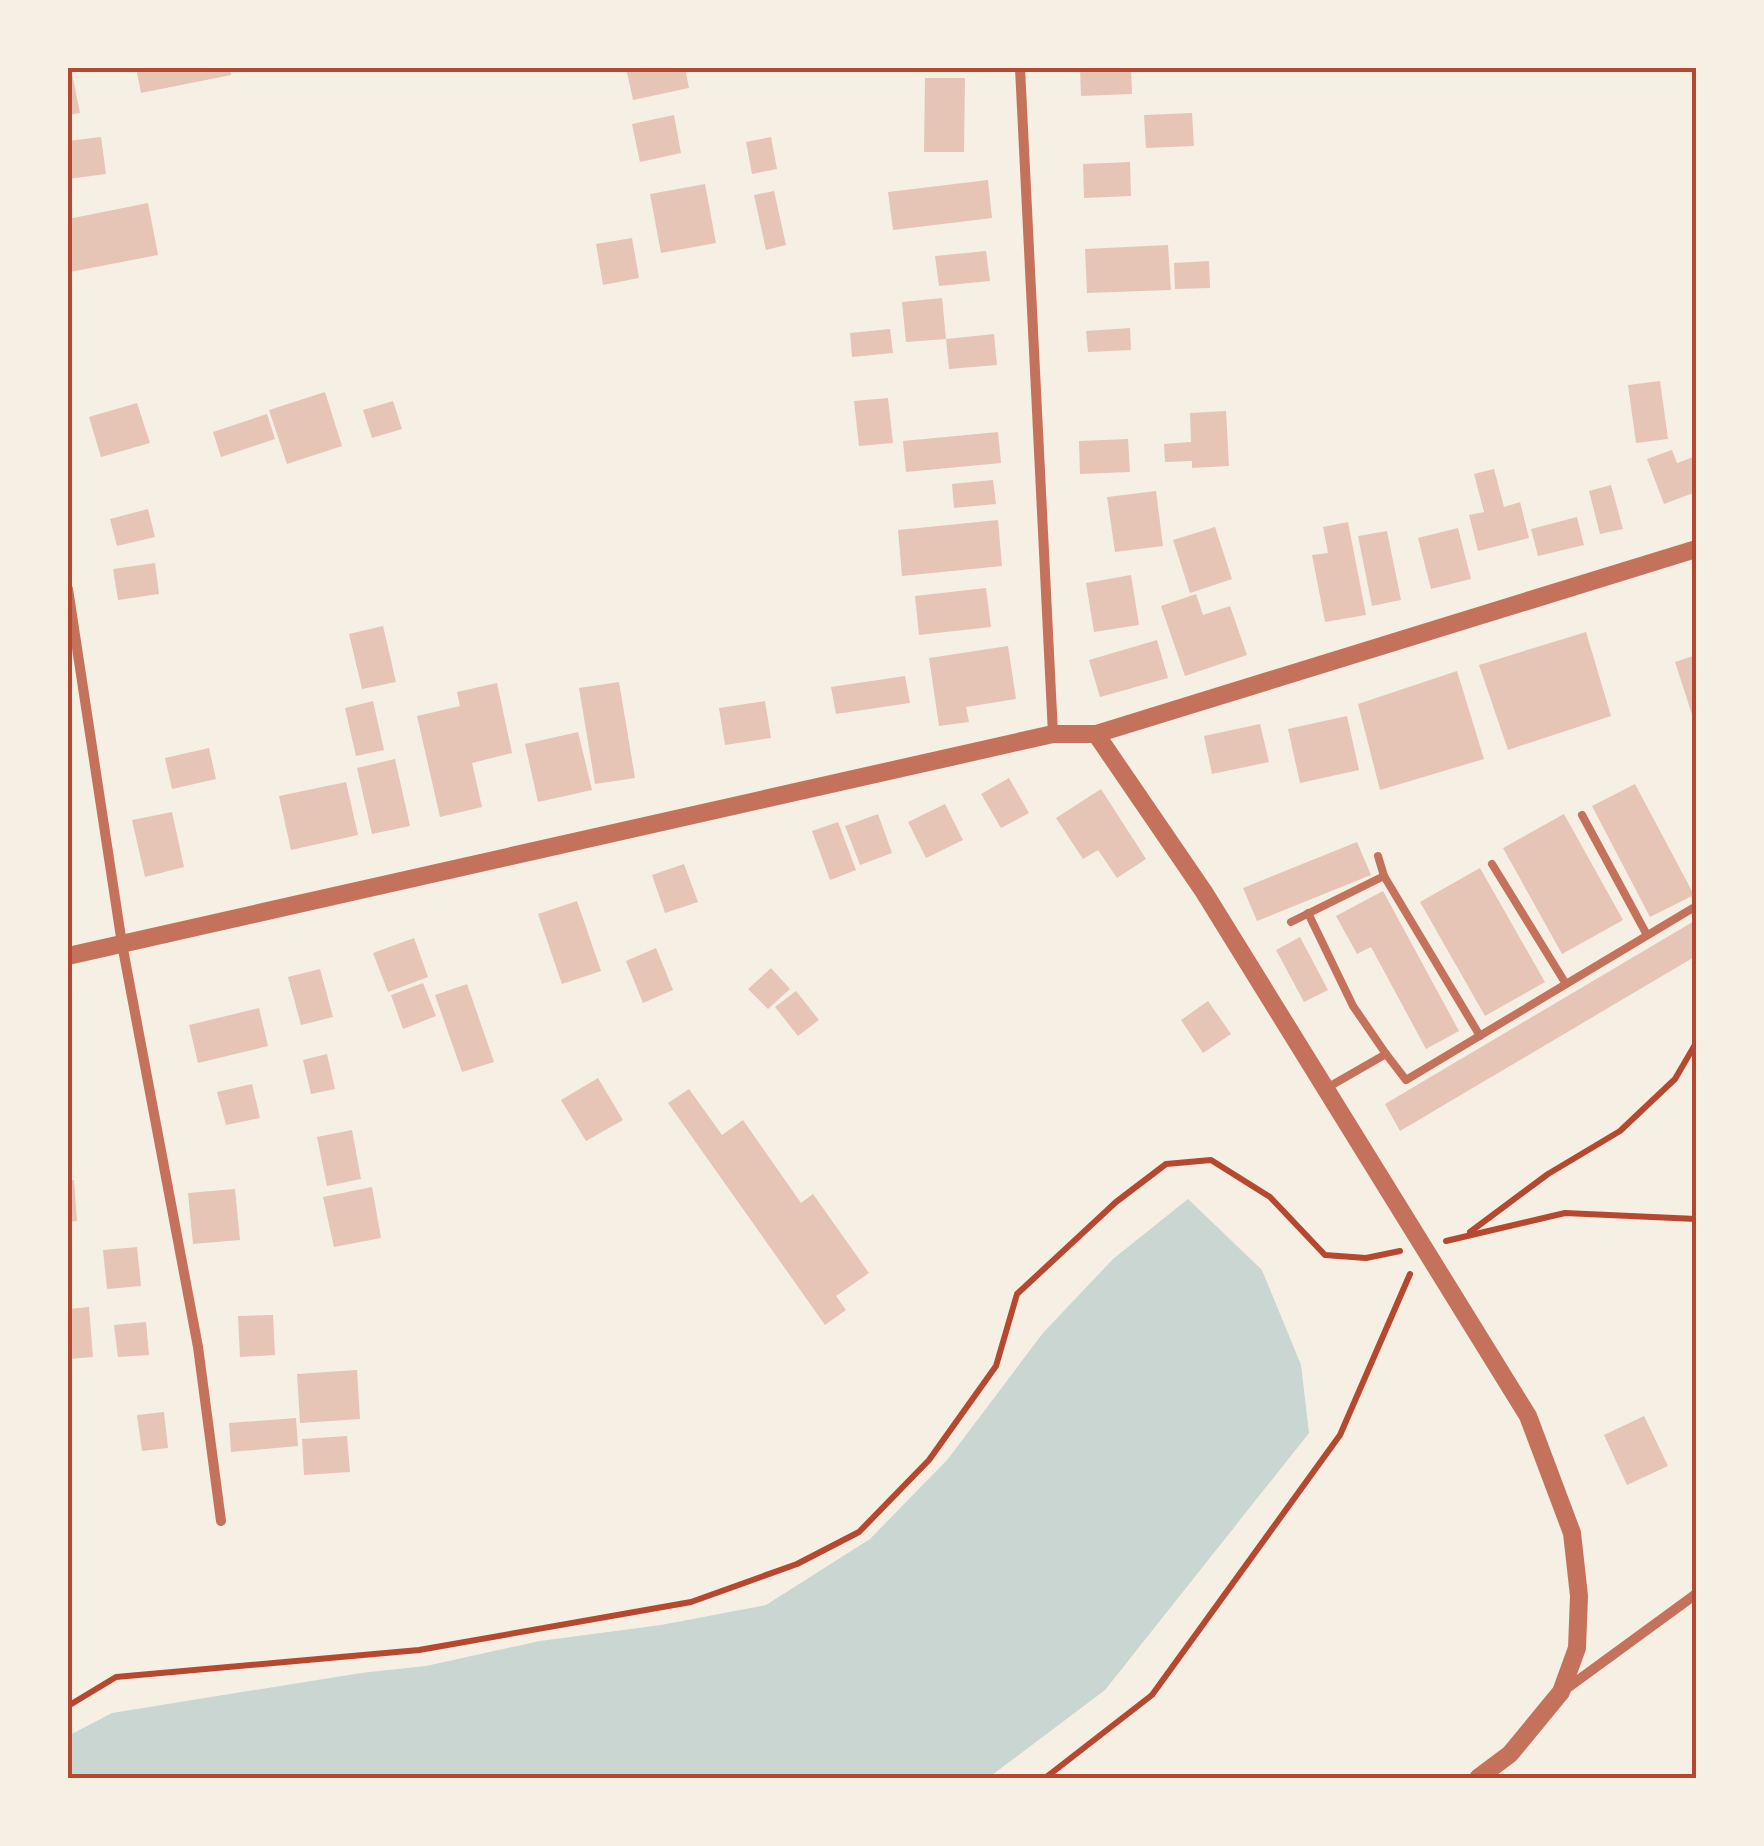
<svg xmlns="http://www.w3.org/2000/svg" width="1764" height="1846" viewBox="0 0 1764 1846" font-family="'Source Sans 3',sans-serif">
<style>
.water{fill:#c9d6d2}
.building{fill:#e6c5b7}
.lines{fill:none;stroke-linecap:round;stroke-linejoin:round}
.path{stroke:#b5482f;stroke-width:6}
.service{stroke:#c5725c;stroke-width:8}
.minor{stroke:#c5725c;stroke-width:10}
.tertiary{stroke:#c5725c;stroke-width:18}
.neatline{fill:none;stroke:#b5482f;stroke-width:4}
</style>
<rect width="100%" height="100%" fill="#f6efe4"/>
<path class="water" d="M1188,1199L1262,1270L1301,1365L1309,1433L1105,1690L988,1778H68V1736L112,1713L361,1673L426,1666L540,1641L661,1625L766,1605L870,1539L948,1459L1043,1333L1113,1259Z"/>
<g class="building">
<path d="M68,68H71L80,113L68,115Z"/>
<path d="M136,68H230L231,75L141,93Z"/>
<path d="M626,68H685L689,88L633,100Z"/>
<path d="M1080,68H1131L1132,94L1081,96Z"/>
<path d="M925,78H965L964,152H924Z"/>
<path d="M1192,113L1194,146L1146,148L1144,115Z"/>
<path d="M674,115L681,153L640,162L632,124Z"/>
<path d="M101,137L106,174L68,179V141Z"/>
<path d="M771,137L777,169L752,174L746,142Z"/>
<path d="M1130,162L1131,196L1084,198L1083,164Z"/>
<path d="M988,180L992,218L893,230L888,192Z"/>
<path d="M705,184L716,243L661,253L650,194Z"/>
<path d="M774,191L786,245L766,250L754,195Z"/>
<path d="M148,203L158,255L70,272L68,259V219Z"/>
<path d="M632,238L639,278L603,285L596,244Z"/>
<path d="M1168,245L1171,290L1087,293L1085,249Z"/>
<path d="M986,251L990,281L939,286L935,256Z"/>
<path d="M1209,261L1210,288L1175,289L1174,263Z"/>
<path d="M942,298L946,339L906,342L902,302Z"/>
<path d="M1130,328L1131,350L1088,352L1086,331Z"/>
<path d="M890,329L893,353L852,357L850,333Z"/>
<path d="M994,334L997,365L949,369L946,339Z"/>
<path d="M1660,381L1668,439L1636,443L1628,385Z"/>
<path d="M325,392L342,446L287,464L269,410Z"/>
<path d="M888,398L893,443L859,446L854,401Z"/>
<path d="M393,401L402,429L372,438L363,410Z"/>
<path d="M137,403L150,443L101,457L89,417Z"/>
<path d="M1226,411L1229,466L1192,468V461L1165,462L1164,444L1191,442L1190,413Z"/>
<path d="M267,414L275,439L221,457L213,432Z"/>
<path d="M998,432L1001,463L906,472L903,441Z"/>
<path d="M1128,439L1130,472L1080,474L1079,441Z"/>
<path d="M1672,450L1677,463L1696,456V492L1664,504L1647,459Z"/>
<path d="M1494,469L1504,507L1520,502L1529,538L1478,551L1469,515L1484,512L1474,474Z"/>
<path d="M993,480L996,504L954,508L952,484Z"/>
<path d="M1611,485L1623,529L1600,534L1589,491Z"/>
<path d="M1156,491L1163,546L1115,552L1107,497Z"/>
<path d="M148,509L155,537L117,546L110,519Z"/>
<path d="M1577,517L1584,545L1538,556L1531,529Z"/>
<path d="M998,520L1002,566L902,576L898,530Z"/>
<path d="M1348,522L1366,615L1325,622L1312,555L1328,553L1323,527Z"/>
<path d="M1215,527L1232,579L1190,593L1173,540Z"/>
<path d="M1458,528L1471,579L1431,589L1418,538Z"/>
<path d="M1387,531L1401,600L1372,606L1358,536Z"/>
<path d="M155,563L159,594L118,600L113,569Z"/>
<path d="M1131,575L1139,625L1094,632L1086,583Z"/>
<path d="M986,588L991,627L919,635L915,596Z"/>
<path d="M1196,594L1203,615L1230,606L1247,655L1185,676L1161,606Z"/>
<path d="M383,626L396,682L362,689L349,634Z"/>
<path d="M1586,632L1611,716L1508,750L1479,665Z"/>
<path d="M1157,640L1168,678L1100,697L1089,660Z"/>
<path d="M1008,646L1016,699L966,707L969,722L939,726L929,658Z"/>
<path d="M1696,655V727L1675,662Z"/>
<path d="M1457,671L1484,759L1380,790L1358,704Z"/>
<path d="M905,676L910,703L836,714L831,687Z"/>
<path d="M619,682L635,778L595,784L579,688Z"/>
<path d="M497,683L512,753L472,763L482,807L440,817L417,716L460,706L457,692Z"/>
<path d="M373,701L384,750L356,756L345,708Z"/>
<path d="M765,701L771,738L725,745L719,708Z"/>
<path d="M1347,716L1359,770L1300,783L1288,729Z"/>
<path d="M1260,724L1269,762L1212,774L1204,736Z"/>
<path d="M578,732L592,790L538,802L525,744Z"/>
<path d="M209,748L216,779L172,789L165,758Z"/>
<path d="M395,759L410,826L372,834L357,768Z"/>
<path d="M1009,778L1029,813L1001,828L981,794Z"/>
<path d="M346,782L358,835L291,850L279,796Z"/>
<path d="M1635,784L1694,895L1650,917L1592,806Z"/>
<path d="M1101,789L1146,859L1117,878L1098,850L1083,859L1056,818Z"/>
<path d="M945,804L963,840L926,858L908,822Z"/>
<path d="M172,812L184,867L145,877L132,820Z"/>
<path d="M878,814L892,853L860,865L845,826Z"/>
<path d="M1564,814L1623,920L1562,954L1503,848Z"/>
<path d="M838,822L856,870L830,880L812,831Z"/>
<path d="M1357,842L1371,875L1257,921L1243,888Z"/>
<path d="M684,864L698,902L665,913L652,875Z"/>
<path d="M1480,868L1545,982L1485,1016L1420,902Z"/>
<path d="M1383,891L1459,1031L1426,1049L1371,947L1357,954L1336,916Z"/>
<path d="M577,901L601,971L562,984L538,914Z"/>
<path d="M1696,920V956L1400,1131L1385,1104Z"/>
<path d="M1300,937L1328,990L1304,1002L1276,950Z"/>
<path d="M414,938L428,977L388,992L373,953Z"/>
<path d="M656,948L673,990L643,1003L626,961Z"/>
<path d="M771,968L790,989L768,1009L748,989Z"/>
<path d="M320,969L333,1017L301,1025L288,977Z"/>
<path d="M423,983L436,1016L403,1029L391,995Z"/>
<path d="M467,984L494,1062L462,1072L435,995Z"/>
<path d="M796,991L819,1020L798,1036L775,1007Z"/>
<path d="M1208,1001L1231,1034L1203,1053L1181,1020Z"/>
<path d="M259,1008L268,1046L198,1063L189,1025Z"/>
<path d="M327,1054L335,1089L311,1094L303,1060Z"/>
<path d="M598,1078L623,1120L586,1141L561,1100Z"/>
<path d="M252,1084L260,1118L226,1125L217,1092Z"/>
<path d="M689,1089L722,1135L743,1120L801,1203L813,1194L869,1273L836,1296L846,1310L825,1325L668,1103Z"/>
<path d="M352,1130L361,1179L327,1186L317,1137Z"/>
<path d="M74,1180L77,1221L68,1222V1181Z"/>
<path d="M372,1187L381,1238L334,1247L323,1197Z"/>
<path d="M235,1189L240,1240L193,1244L188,1193Z"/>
<path d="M137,1247L141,1286L107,1289L103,1250Z"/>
<path d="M89,1307L93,1357L68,1359V1309Z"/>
<path d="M273,1315L275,1355L240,1357L238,1316Z"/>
<path d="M146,1322L149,1355L118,1357L114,1325Z"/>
<path d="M357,1370L360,1419L300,1423L297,1374Z"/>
<path d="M164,1412L168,1448L142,1451L137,1415Z"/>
<path d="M1644,1416L1668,1466L1627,1485L1604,1435Z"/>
<path d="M296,1418L298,1446L231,1452L229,1423Z"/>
<path d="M347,1436L350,1472L304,1475L302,1439Z"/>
</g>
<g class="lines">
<g class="path">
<path d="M1470,1232L1548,1174L1620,1131L1675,1079L1696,1043"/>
<path d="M1446,1241L1565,1213L1696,1219"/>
<path d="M68,1706L116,1677L419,1650L691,1602L797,1564L859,1532L929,1460L996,1366L1017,1294L1116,1202L1166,1164L1211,1160L1270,1197L1325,1255L1366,1258L1400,1251"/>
<path d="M1045,1778L1152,1695L1340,1435L1410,1274"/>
</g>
<g class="service">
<path d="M1582,815L1647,935"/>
<path d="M1378,856L1384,876L1480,1036"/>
<path d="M1492,864L1566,984"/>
<path d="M1308,913L1353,1006L1386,1054L1406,1080L1693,908"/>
<path d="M1291,922L1384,876"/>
<path d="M1325,1089L1386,1054"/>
</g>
<g class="minor">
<path d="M1020,68L1053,734"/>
<path d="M68,589L122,944L198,1347L221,1521"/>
<path d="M1566,1689L1696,1594"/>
</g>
<g class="tertiary">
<path d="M1096,734L1204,892L1528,1416L1572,1533L1579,1596L1577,1648L1561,1692L1510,1754L1478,1778"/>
<path d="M68,956L1053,734H1096L1696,549"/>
</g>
</g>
<rect width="1764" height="1846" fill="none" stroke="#f6efe4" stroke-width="140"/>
<rect x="70" y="70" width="1624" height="1706" class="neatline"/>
</svg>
